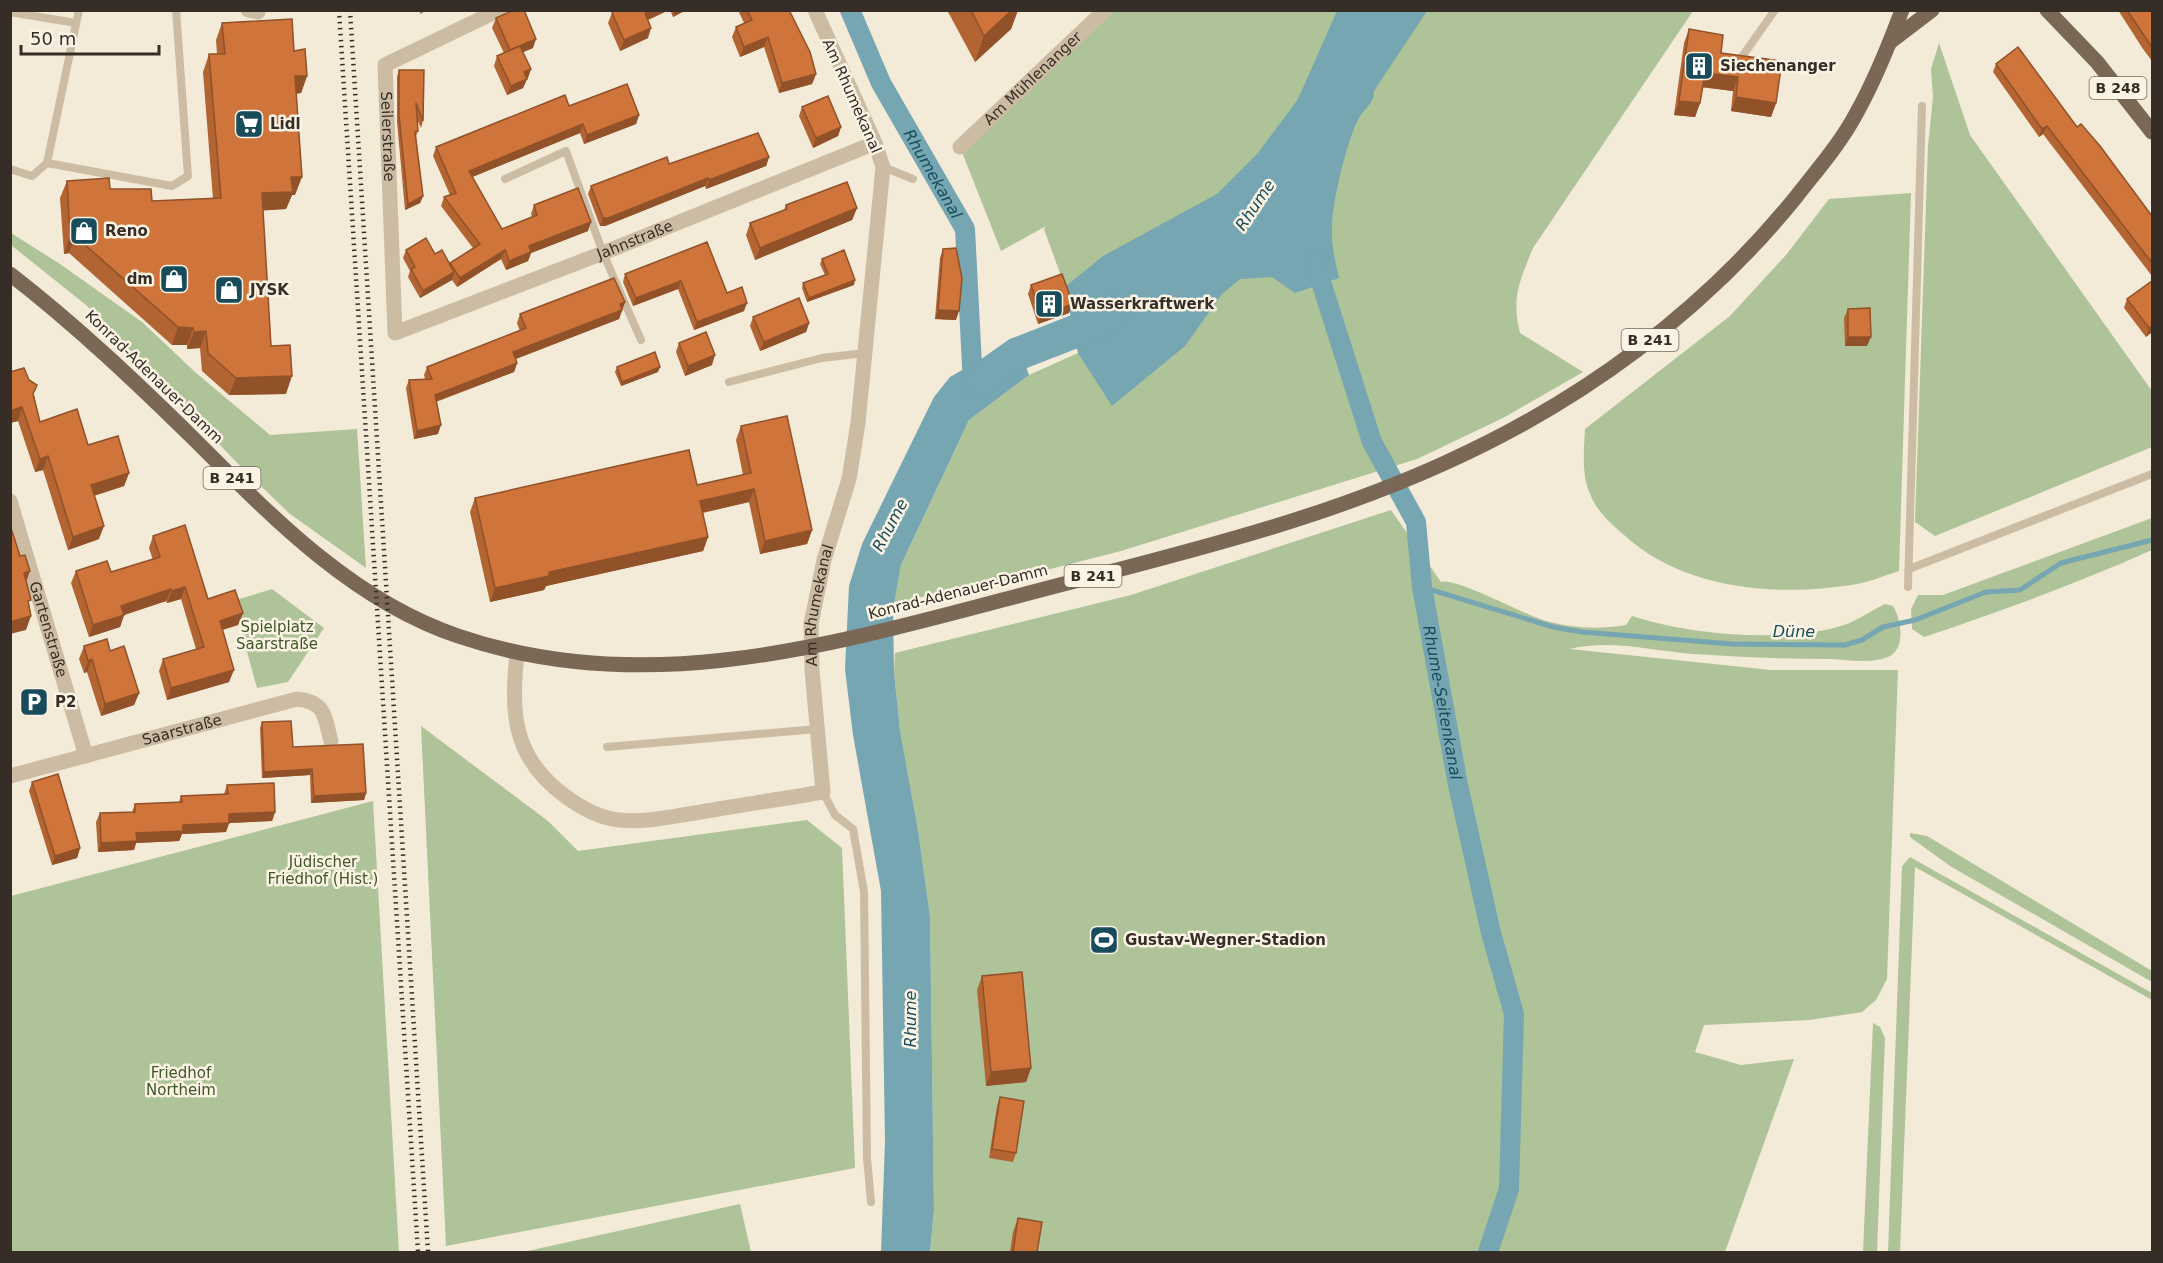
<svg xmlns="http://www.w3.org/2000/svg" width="2163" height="1263" viewBox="0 0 2163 1263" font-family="'DejaVu Sans',sans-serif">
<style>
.green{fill:#aec397}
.water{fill:#75a6b2}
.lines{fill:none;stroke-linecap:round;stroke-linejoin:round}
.stream{stroke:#75a6b2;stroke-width:5}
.canal{stroke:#75a6b2;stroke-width:20}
.river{stroke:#75a6b2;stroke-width:33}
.service{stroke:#ccbca3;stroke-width:8}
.minor{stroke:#ccbca3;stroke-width:15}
.primary{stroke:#7a6755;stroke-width:15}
.rail{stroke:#362d26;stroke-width:4.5;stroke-dasharray:1.5 4.5;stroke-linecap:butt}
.wall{fill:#b26432}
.shaded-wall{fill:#915129}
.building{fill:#cf743a;stroke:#915129;stroke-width:1.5}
.labels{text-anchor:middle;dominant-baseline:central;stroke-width:5;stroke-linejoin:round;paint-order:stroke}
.shield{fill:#fbf4e4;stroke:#71695f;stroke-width:1.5}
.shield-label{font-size:14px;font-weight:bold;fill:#362d26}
.poi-label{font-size:15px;font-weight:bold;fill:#362d26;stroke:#fbf4e4;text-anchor:start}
.street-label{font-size:15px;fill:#362d26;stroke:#fbf4e4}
.park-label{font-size:15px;fill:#3e5628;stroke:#fbf4e4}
.water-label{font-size:16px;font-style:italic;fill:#184c5b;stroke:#fbf4e4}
</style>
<rect width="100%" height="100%" fill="#f3ead8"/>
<g class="green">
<path d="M1105,11H1693L1533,248C1520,280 1511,298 1520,333L1583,372L1503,418L1417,459L1121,551L1019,577L893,603L901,565L969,420L1029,375L1078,353L1065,287L1044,229L1046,226L1001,251L960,147Z"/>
<path d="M1939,43L1970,135L2152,391V447L1935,536L1915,522L1928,146L1933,97L1931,69Z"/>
<path d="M1911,193L1899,571C1883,576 1867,583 1851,585C1774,597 1682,589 1623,534C1611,524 1597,511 1591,496C1581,476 1584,451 1585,429L1730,316L1786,255L1829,199Z"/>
<path d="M11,233L60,264L142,322L195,372L270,435L357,429L366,568L290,514L242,468L86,305L11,245Z"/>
<path d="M1391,510L1441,582C1455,577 1523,614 1543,620C1570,628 1598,630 1626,625L1632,616C1688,635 1791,644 1847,624C1860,619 1872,610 1885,604L1893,606C1901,619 1906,647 1890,656C1874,664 1849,660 1831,659C1785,659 1739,657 1693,654C1653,651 1610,639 1570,649L1771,670H1898L1887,979L1876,1000L1862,1012L1810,1020L1704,1025L1695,1052L1741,1065L1794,1059L1725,1252H930L934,1210L930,916L918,830L900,730L894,672L895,653L1131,595Z"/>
<path d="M2152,518V550C2078,583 2002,611 1924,637L1912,629L1911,609L1918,595H1943Z"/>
<path d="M272,589L324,628L288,682L257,688L233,601Z"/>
<path d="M421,726L548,821L578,851L807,820L842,848L855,1168L446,1246Z"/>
<path d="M373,801L399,1252H11V896Z"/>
<path d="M1910,833L1927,836L2152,971V982L1950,866L1910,837Z"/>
<path d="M1910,857L2152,993V1000L1915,867L1900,1252H1888L1902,866Z"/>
<path d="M1873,1023L1880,1027L1885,1038L1877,1252H1863Z"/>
<path d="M740,1204L751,1252H523Z"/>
</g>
<g class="water">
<path d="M1337,11H1427L1374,91C1374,104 1365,107 1359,118C1347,139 1332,203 1332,227C1331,245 1335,260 1339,278L1295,293L1272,277L1240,279L1222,294L1185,346L1112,406L1078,353L1065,287L1103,256L1217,194L1258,153L1298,99Z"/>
<path d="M1016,339L1029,375L969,420L901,565L893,608L894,672L900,730L918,830L930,916L934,1210L930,1252H881L885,1141L881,891L853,735L845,669L849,586L862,544L934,397L950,377Z"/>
</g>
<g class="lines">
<path class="stream" d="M1422,587L1553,627L1582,632L1732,644L1845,645L1862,640L1883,627L1915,620L1986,592L2020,590L2061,563L2152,540"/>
<g class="canal">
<path id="s1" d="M850,10L881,83L965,229L973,385"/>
<path id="s2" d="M1314,260L1372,442L1416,522L1422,587L1458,785L1491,933L1514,1014L1509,1189L1488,1252"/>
</g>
<path class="river" d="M983,378L1017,354L1089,326L1113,312"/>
<g class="service">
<path d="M10,12L76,23"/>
<path d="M1739,61L1775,10"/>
<path d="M47,163L172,186L188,176L176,10"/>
<path d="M883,167L913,179"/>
<path d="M10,169L32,176L47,163L79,10"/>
<path d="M505,179L566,151L603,253L641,340"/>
<path d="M729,382L822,358L865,353"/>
<path d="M1909,569L2152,474"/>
<path d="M1908,587L1922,106"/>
<path d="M607,747L817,729"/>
<path d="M823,792L835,815L853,829L864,892L867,1158L871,1202"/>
</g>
<g class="minor">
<path d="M248,10L258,12"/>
<path id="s3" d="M499,10L385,65L395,333L603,253L875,143"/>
<path id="s4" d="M960,147L1105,10"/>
<path id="s5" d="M10,501L86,756"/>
<path id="s6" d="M517,653C511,713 512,757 565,796C580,807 599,818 619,820C645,823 674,816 701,812C741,805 782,799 823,792L812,670L811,624L824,560L849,479L858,423L883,167L875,143L815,10"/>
<path id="s7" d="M10,776L297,699C326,702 324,716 331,741"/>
</g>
<g class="primary">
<path d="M2047,10L2097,62L2152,132"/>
<path d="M1890,42L1932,10"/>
<path d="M10,274C76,325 137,383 196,441C272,517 353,601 458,636C646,700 830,645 1014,597C1160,558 1310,525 1447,462C1582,401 1703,312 1796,197C1817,170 1840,144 1856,114C1874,82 1889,45 1902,10"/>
</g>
<g class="rail">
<path d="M339,10L418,1252"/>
<path d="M350,10L428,1252"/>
</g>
</g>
<g class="wall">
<path d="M616,10H669L648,20V38L620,51L608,23L612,13Z"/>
<path d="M670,10H686L673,17Z"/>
<path d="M738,10H789L816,74L812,84L779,93L764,47L740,57L732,37L736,27L744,23Z"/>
<path d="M947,10H1018L1011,29L975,62Z"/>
<path d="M2118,10H2152V61L2143,49Z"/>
<path d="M496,18L533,48L523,52L531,69L523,88L507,95L494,66L497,56L504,53L492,28Z"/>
<path d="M222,23L294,51L307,76L301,93L296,94L295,195H292L286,209L263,210L271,346L286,394L229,395L202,371L200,348L187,349V345H172L69,253L64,254L60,198L67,181L110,189L152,201L213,199L203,72L209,54H217L216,40Z"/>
<path d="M1689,29L1721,53L1776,103L1771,117L1731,111L1733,91L1703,87L1700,103L1695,117L1674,115L1684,43Z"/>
<path d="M1996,64L2077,127L2152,216V276L2043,134L2039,137L1993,72Z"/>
<path d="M399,70H424L423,121L421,128L417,119L418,131L416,136L423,196L420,203L405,210L397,122V77Z"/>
<path d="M569,106L639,115L636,124L584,144L580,133L472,177L502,229L532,217L531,214L534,205L588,231L531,253L528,261L506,270L501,259L457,287L452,280L420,298L408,277L410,271L403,258L406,250L435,254L450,264L473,248L441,206L444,197L450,195L433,156L436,147Z"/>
<path d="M802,107L841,127L838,136L813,148L799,116Z"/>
<path d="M769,157L766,166L706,189L705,186L605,226H600L588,194L591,186L669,164Z"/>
<path d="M786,205L857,208L852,220L755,260L746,235L750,223L784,210Z"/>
<path d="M707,242L727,293L744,311L694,330L678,289L633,306L623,282L625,274Z"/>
<path d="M943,249L956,320L935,319L940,258Z"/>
<path d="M822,259L854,285L807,302L802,288L803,283L825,275L820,264Z"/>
<path d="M1031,285L1069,313L1038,324L1028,294Z"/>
<path d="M2127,299L2152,332L2146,337L2124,308Z"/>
<path d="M625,302L619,319L516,359L517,363L514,372L436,402L438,434L414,439L406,388L409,380L425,379L424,375L427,367L520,331L517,323L520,314Z"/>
<path d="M1848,309L1867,346H1845L1844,318Z"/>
<path d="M753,317L809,323L806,332L760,351L750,326Z"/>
<path d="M679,343L712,365L685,376L676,352Z"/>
<path d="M617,367L658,372L621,386L615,372Z"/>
<path d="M10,372L34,395L40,422L88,445L129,473L124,486L94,496L99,539L68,550L43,470L35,472L18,421L10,423Z"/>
<path d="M741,426L812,530L807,544L760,554L749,502L703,513L708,537L703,551L546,586L544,590L490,602L470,512L475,498L697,485L743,475L736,440Z"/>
<path d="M153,536L208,599L243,613L238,625L222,630L229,682L167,700L159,671L163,659L196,649L181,599L167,603L166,601L124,615L120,627L89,637L71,583L76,571L111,572L153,560L149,548Z"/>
<path d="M84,646L139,693L134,705L101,716L87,672L84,673L79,659Z"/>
<path d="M262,722L293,747L366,793L364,800L311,803L310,775L262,778L260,728Z"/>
<path d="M32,782L80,848L77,858L52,865L29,791Z"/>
<path d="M227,785L275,812L272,821L229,823L226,832L182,834L179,841L136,843L134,850L98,852L96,822L100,813L132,812L135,804L179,802L181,796L224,794Z"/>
<path d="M982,976L1031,1068L1026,1082L986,1086L977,990Z"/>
<path d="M1000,1097L1016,1153L1013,1162L989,1158L997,1106Z"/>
<path d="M1018,1218L1037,1252H1010L1013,1232Z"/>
</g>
<g class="shaded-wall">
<path d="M421,10H427L420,14Z"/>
<path d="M651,10H669L641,23L645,13Z"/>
<path d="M675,10H686L673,17Z"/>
<path d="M1012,10H1018L1011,29L975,62L984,36Z"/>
<path d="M651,28L648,38L620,51L624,40Z"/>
<path d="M768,37L764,47L740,57L744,47Z"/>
<path d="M536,39L533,48L506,59L510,50Z"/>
<path d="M531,69L528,78L523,80L527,79L523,88L507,95L511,86L524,72Z"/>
<path d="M1705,73L1738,77L1733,91L1700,87Z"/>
<path d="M816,74L812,84L779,93L782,83Z"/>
<path d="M295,76H307L301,93L289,94Z"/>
<path d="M1736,97L1776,103L1771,117L1731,111Z"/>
<path d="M1679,101L1700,103L1695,117L1674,115Z"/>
<path d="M639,115L636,124L584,144L587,135Z"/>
<path d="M583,124L580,133L465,180L469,171Z"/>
<path d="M2047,126L2043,134L2039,137L2042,129Z"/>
<path d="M841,127L838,136L813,148L816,138Z"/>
<path d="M769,157L766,166L706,189L709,180Z"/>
<path d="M291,177H302L295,195H292L286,209L256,211L262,193Z"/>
<path d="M708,178L705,186L605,226H600L603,218Z"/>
<path d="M423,196L420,203L405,210L408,204Z"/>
<path d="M857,208L852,220L755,260L760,248Z"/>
<path d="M591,222L588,231L531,253L528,261L506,270L509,261L529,246Z"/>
<path d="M70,236H75L69,253L64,254Z"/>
<path d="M505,250L501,259L457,287L460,278Z"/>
<path d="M454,272L452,280L420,298L423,291Z"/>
<path d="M855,280L854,285L807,302L809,298Z"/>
<path d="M681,281L678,289L633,306L636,298Z"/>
<path d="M625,302L619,319L510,361L513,352Z"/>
<path d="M747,303L744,311L694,330L697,322Z"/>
<path d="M1073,304L1069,313L1038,324L1041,315Z"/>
<path d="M938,310L959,311L956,320L935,319Z"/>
<path d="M809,323L806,332L760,351L764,342Z"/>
<path d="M2152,326V332L2146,337L2149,328Z"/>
<path d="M178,327L193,328L187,345H172Z"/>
<path d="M206,331L200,348L187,349L194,332Z"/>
<path d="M1848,337H1871L1867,346H1845Z"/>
<path d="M715,355L712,365L685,376L688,366Z"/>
<path d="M517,363L514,372L431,403L435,395Z"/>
<path d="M660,367L658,372L621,386L622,382Z"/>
<path d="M292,376L286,394L229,395L236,378Z"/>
<path d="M22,407L18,421L10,423V411Z"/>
<path d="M441,425L438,434L414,439L417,431Z"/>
<path d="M48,456L43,470L35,472L40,459Z"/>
<path d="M129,473L124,486L86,498L91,485Z"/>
<path d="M754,489L749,502L695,514L700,501Z"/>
<path d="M104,526L99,539L68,550L73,537Z"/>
<path d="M812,530L807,544L760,554L765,541Z"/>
<path d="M708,537L703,551L546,586L544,590L490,602L495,588L549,572Z"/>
<path d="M30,571L25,585L24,573Z"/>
<path d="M185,587L181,599L167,603L172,591Z"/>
<path d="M171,589L166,601L124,615L120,627L89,637L93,625L121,606Z"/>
<path d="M243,613L238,625L215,632L220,621Z"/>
<path d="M31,616L26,630L10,634V622Z"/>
<path d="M92,659L87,672L84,673L88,661Z"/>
<path d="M234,670L229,682L167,700L171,688Z"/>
<path d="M139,693L134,705L101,716L105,704Z"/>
<path d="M312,769L310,775L262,778L264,772Z"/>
<path d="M366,793L364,800L311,803L314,796Z"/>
<path d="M275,812L272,821L229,823L226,832L182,834L179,841L136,843L134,850L98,852L101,843L136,833L183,825L229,814Z"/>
<path d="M80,848L77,858L52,865L55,856Z"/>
<path d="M1031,1068L1026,1082L986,1086L991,1072Z"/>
</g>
<g class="building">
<path d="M514,10H524L536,39L510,50L496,18Z"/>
<path d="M616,10H651L645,13L651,28L624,40L612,13Z"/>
<path d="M747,10H789L810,52L816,74L782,83L768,37L744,47L736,27L752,20Z"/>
<path d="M971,10H1012L984,36Z"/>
<path d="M2127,10H2152V47L2147,40Z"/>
<path d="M292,19L294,51L305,49L307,76H295L302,177H291L293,192L262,193L271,346L290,345L292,376L236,378L208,353L206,331L194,332L193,328L178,327L75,236H70L67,181L109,178L110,189H151L152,201L221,198L209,54H225L222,23Z"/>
<path d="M1689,29L1723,35L1721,53L1782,61L1776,103L1736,97L1738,77L1705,73L1700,103L1679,101Z"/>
<path d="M520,46L531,69L524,72L527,79L511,86L497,56Z"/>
<path d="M2018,47L2077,127L2081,124L2100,146L2152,216V263L2047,126L2042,129L1996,64Z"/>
<path d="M399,70H424L423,121L416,103L418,131L415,132L423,196L408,204L399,115Z"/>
<path d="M627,84L639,115L587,135L583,124L469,171L502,229L537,215L534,205L578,188L591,222L529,246L531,252L509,261L505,250L460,278L450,263L480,244L444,197L456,193L436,147L565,95L569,106Z"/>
<path d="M828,96L841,127L816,138L802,107Z"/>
<path d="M758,133L769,157L709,180L708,178L608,218H603L591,186L667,157L669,164Z"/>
<path d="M847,182L857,208L760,248L750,223L787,209L786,205Z"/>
<path d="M426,238L435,254L442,250L454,272L423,291L411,269L415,267L406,250Z"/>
<path d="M707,242L727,293L742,287L747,303L697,322L681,281L636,298L625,274Z"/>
<path d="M956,248L962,278L959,311L938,310L943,249Z"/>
<path d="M844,250L855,280L809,298L803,283L828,274L822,259Z"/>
<path d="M1062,274L1073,304L1041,315L1031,285Z"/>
<path d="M614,278L625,302L620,304L622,310L513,352L517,363L435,395L441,425L417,431L409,380L432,379L427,367L526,328L520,314Z"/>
<path d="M2152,281V326L2149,328L2127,299Z"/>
<path d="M799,298L809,323L764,342L753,317Z"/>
<path d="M1870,308L1871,337H1848V309Z"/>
<path d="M706,332L715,355L688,366L679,343Z"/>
<path d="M655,352L660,367L622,382L617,367Z"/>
<path d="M24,368L29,380L37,385L33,394L40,422L77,409L88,445L118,436L129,473L91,485L104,526L73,537L48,456L40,459L22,407L10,411V372Z"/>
<path d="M787,416L812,530L765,541L754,489L700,501L708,537L549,572V576L495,588L475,498L689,450L697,485L751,473L741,426Z"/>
<path d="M10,525L20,556L25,555L30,571L24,573L31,600L28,601L31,616L10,622Z"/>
<path d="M185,525L208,599L235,590L243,613L220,621L234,670L171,688L163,659L204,647L185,587L172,591L171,589L121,606L124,615L93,625L76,571L107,561L111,572L160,557L153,536Z"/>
<path d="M107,639L110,651L124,646L139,693L105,704L92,659L88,661L84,646Z"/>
<path d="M291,721L293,747L363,744L366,793L314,796L312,769L264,772L262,722Z"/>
<path d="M58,774L80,848L55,856L32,782Z"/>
<path d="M274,783L275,812L229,814V823L183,825V831L136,833L137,841L101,843L100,813L135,812V804L182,802L181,796L228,794L227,785Z"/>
<path d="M1022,972L1031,1068L991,1072L982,976Z"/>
<path d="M1000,1097L1024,1101L1016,1153L992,1149Z"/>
<path d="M1018,1218L1042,1222L1037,1252H1013Z"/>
</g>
<defs>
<g id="building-square" transform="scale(1.5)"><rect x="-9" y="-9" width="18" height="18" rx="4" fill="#184c5b" stroke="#fbf4e4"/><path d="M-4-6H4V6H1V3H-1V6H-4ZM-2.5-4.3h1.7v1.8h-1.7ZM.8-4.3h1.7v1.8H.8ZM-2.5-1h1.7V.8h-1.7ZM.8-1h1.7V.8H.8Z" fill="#fff"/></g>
<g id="supermarket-square" transform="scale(1.5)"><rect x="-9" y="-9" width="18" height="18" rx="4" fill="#184c5b" stroke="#fbf4e4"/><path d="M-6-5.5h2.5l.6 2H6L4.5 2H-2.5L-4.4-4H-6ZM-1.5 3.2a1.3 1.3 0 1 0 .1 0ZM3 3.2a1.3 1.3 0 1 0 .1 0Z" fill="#fff"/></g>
<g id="shop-square" transform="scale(1.5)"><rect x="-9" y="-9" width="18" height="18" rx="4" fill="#184c5b" stroke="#fbf4e4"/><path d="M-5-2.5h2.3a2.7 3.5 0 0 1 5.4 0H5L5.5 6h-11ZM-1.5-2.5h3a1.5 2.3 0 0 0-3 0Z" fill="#fff"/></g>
<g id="parking-square" transform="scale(1.5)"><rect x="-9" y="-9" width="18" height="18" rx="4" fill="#184c5b" stroke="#fbf4e4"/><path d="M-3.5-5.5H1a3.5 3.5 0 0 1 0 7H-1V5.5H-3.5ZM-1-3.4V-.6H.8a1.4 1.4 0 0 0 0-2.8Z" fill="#fff"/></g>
<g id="stadium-square" transform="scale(1.5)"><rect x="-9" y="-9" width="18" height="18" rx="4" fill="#184c5b" stroke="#fbf4e4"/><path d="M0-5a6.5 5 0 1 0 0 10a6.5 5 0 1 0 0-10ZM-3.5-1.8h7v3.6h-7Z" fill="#fff"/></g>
</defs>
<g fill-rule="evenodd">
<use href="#building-square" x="1699" y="66"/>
<use href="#supermarket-square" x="249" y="124"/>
<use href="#shop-square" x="84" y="231"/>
<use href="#shop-square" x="174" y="279"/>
<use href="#shop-square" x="229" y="290"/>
<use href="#building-square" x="1049" y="304"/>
<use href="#parking-square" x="34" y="702"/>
<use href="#stadium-square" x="1104" y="940"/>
</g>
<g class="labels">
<g class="shield">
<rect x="2089.5" y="77" width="57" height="22" rx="4.5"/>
<rect x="1621.5" y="329" width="57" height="22" rx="4.5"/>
<rect x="203.5" y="467" width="57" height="22" rx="4.5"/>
<rect x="1064.5" y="565" width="57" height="22" rx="4.5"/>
</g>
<g class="shield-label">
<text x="2118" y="88">B 248</text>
<text x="1650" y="340">B 241</text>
<text x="232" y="478">B 241</text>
<text x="1093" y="576">B 241</text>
</g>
<g class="poi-label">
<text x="1720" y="66">Siechenanger</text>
<text x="270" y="124">Lidl</text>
<text x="105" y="231">Reno</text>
<text x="153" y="279" text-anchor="end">dm</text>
<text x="250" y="290">JYSK</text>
<text x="1070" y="304">Wasserkraftwerk</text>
<text x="55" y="702">P2</text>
<text x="1125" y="940">Gustav-Wegner-Stadion</text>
</g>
<g class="street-label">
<text stroke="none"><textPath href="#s4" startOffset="100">Am Mühlenanger</textPath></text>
<text transform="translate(852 96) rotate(66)">Am Rhumekanal</text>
<text stroke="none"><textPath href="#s3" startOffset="198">Seilerstraße</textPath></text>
<text stroke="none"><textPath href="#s3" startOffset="652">Jahnstraße</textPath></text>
<text transform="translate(154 377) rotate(44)">Konrad-Adenauer-Damm</text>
<text transform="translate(958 592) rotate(-14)">Konrad-Adenauer-Damm</text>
<text stroke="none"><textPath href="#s6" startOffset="614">Am Rhumekanal</textPath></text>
<text stroke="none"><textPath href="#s5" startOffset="134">Gartenstraße</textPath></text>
<text stroke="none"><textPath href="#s7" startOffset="178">Saarstraße</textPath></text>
</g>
<g class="park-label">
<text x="277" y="627">Spielplatz<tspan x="277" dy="17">Saarstraße</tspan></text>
<text x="323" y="862">Jüdischer<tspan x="323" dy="17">Friedhof (Hist.)</tspan></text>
<text x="181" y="1073">Friedhof<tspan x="181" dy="17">Northeim</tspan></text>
</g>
<g class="water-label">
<text stroke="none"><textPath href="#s1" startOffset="184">Rhumekanal</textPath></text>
<text transform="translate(1255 205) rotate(-56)">Rhume</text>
<text transform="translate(890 525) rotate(-62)">Rhume</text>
<text x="1794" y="631">Düne</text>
<text stroke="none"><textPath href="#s2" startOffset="465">Rhume-Seitenkanal</textPath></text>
<text transform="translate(910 1019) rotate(-90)">Rhume</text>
</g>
</g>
<rect width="2163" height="1263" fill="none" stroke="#362d26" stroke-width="24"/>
<path d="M21 45v9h138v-9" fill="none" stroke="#362d26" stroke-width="3"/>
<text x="30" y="45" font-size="18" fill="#362d26" stroke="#fbf4e4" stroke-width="4.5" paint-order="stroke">50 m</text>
</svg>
